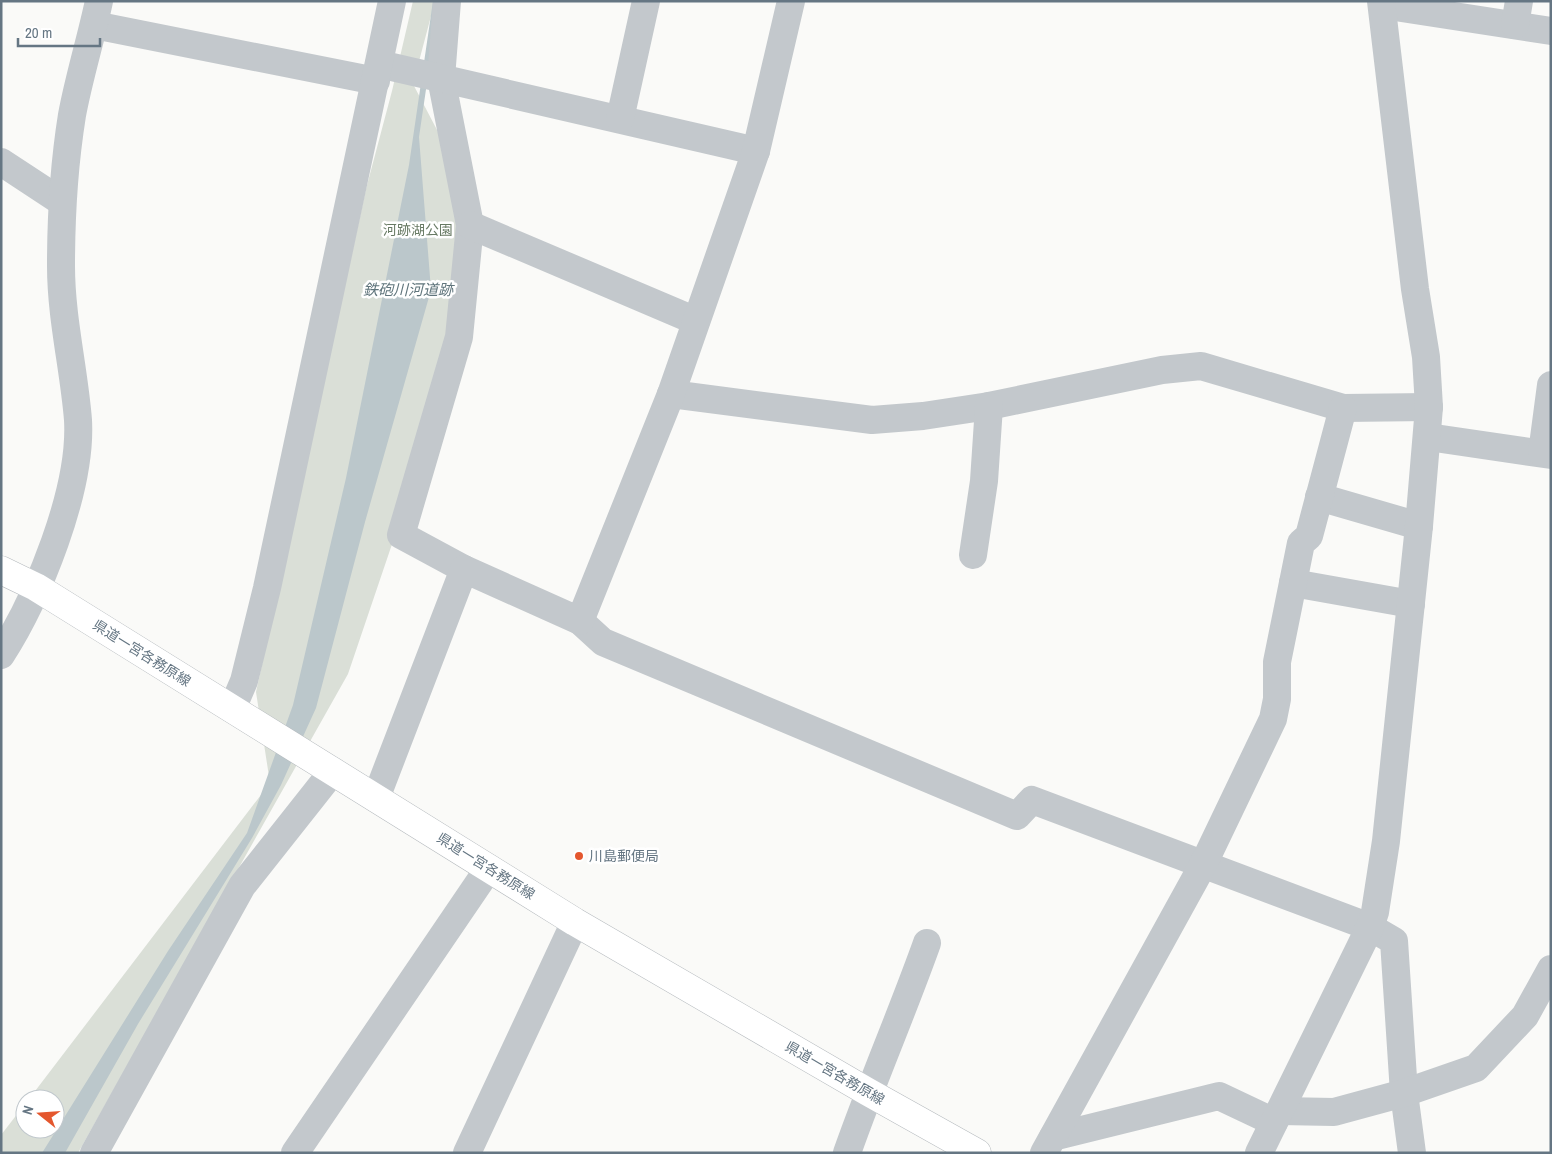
<svg xmlns="http://www.w3.org/2000/svg" width="1552" height="1154" viewBox="0 0 1552 1154" font-family="'Archivo Narrow','Noto Sans JP',sans-serif">
<style>
.green{fill:#dadfd7}
.water{fill:#bbc7cb}
.lines{fill:none;stroke-linecap:round;stroke-linejoin:round}
.major-casing{stroke:#b5babe;stroke-width:29}
.minor{stroke:#c3c8cc;stroke-width:28}
.major{stroke:#fff;stroke-width:28}
.poi-dot{fill:#e4572e;stroke:#fff;stroke-width:2}
.labels{text-anchor:middle;dominant-baseline:central;stroke-width:5;stroke-linejoin:round;paint-order:stroke}
.park-label{font-size:14px;fill:#687a64;stroke:#fff}
.street-label{font-size:14px;fill:#657683;stroke:#fff}
.poi-label{font-size:14px;fill:#657683;stroke:#fff;text-anchor:start}
.water-label{font-size:15px;font-style:italic;fill:#60757c;stroke:#fff}
</style>
<rect width="100%" height="100%" fill="#fafaf8"/>
<path class="green" d="M413,1H435L413,84L482,216L429,435L348,674L78,1153H1V1135L25,1104V1129H55V1099H29L270,783L256,692L366,189L392,91Z"/>
<path class="water" d="M433,1H439L419,137L431,290L365,522L316,708L281,785L252,838L138,1024L65,1153H42L168,951L247,833L293,705L346,478L409,165Z"/>
<g class="lines">
<g class="major-casing">
<path id="major" d="M1,570L36,587L575,922L868,1092L977,1153"/>
</g>
<g class="minor">
<path d="M447,1L441,78L470,225L459,337L401,535L464,569"/>
<path d="M1382,5L1551,31"/>
<path d="M94,25L376,81"/>
<path d="M1515,25L1519,1"/>
<path d="M379,64L756,151"/>
<path d="M620,119L646,1"/>
<path d="M1,162L62,202"/>
<path d="M470,225L696,321"/>
<path d="M671,394L872,420L923,416L989,406L1162,370L1201,366L1343,408L1429,407"/>
<path d="M1428,437L1551,455"/>
<path d="M1542,453L1551,385"/>
<path d="M1319,497L1419,526"/>
<path d="M973,555L984,481L989,406"/>
<path d="M1293,583L1411,604"/>
<path d="M580,621L603,642L1017,816L1032,800L1370,927L1394,941L1404,1093L1412,1153"/>
<path d="M1,655C38,597 82,490 78,420C74,369 61,318 61,266C61,216 64,165 72,115C79,77 91,39 99,1"/>
<path d="M232,709L244,681L267,588L392,1"/>
<path d="M376,798L464,569L580,621L671,394L756,151L791,1"/>
<path d="M1280,1111L1334,1112L1404,1093L1476,1068L1525,1016L1551,969"/>
<path d="M1053,1137L1219,1096L1274,1122"/>
<path d="M94,1153L242,886L333,771"/>
<path d="M295,1153L489,868"/>
<path d="M467,1153L575,922"/>
<path d="M847,1153C872,1082 902,1013 927,943"/>
<path d="M1044,1153L1204,863L1273,719L1277,699V662L1301,543L1309,536L1343,408"/>
<path d="M1259,1153L1370,927L1375,912L1386,841L1419,526L1429,407L1426,357L1415,289L1381,1"/>
</g>
<use href="#major" class="major"/>
</g>
<circle class="poi-dot" cx="579" cy="856" r="5"/>
<g class="labels">
<g class="park-label">
<text x="418" y="230">河跡湖公園</text>
</g>
<g class="street-label">
<text transform="translate(142 653) rotate(32)">県道一宮各務原線</text>
<text transform="translate(486 866) rotate(32)">県道一宮各務原線</text>
<text transform="translate(835 1073) rotate(30)">県道一宮各務原線</text>
</g>
<g class="poi-label">
<text x="589" y="856">川島郵便局</text>
</g>
<g class="water-label">
<text x="408" y="289">鉄砲川河道跡</text>
</g>
</g>
<rect width="1552" height="1154" fill="none" stroke="#657683" stroke-width="5"/>
<g transform="translate(40 1114) rotate(287)"><circle r="24" fill="#ffffff" stroke="#c1c8cd"/>
<path d="M0-4L9 19L0 12L-9 19Z" fill="#e4572e"/>
<text y="-8" font-size="14" font-weight="bold" text-anchor="middle" fill="#657683">N</text>
</g>
<path d="M18 38v8h82v-8" fill="none" stroke="#657683" stroke-width="2.5"/>
<text x="25" y="38" font-size="15" fill="#657683" stroke="#ffffff" stroke-width="4" paint-order="stroke">20 m</text>
</svg>
